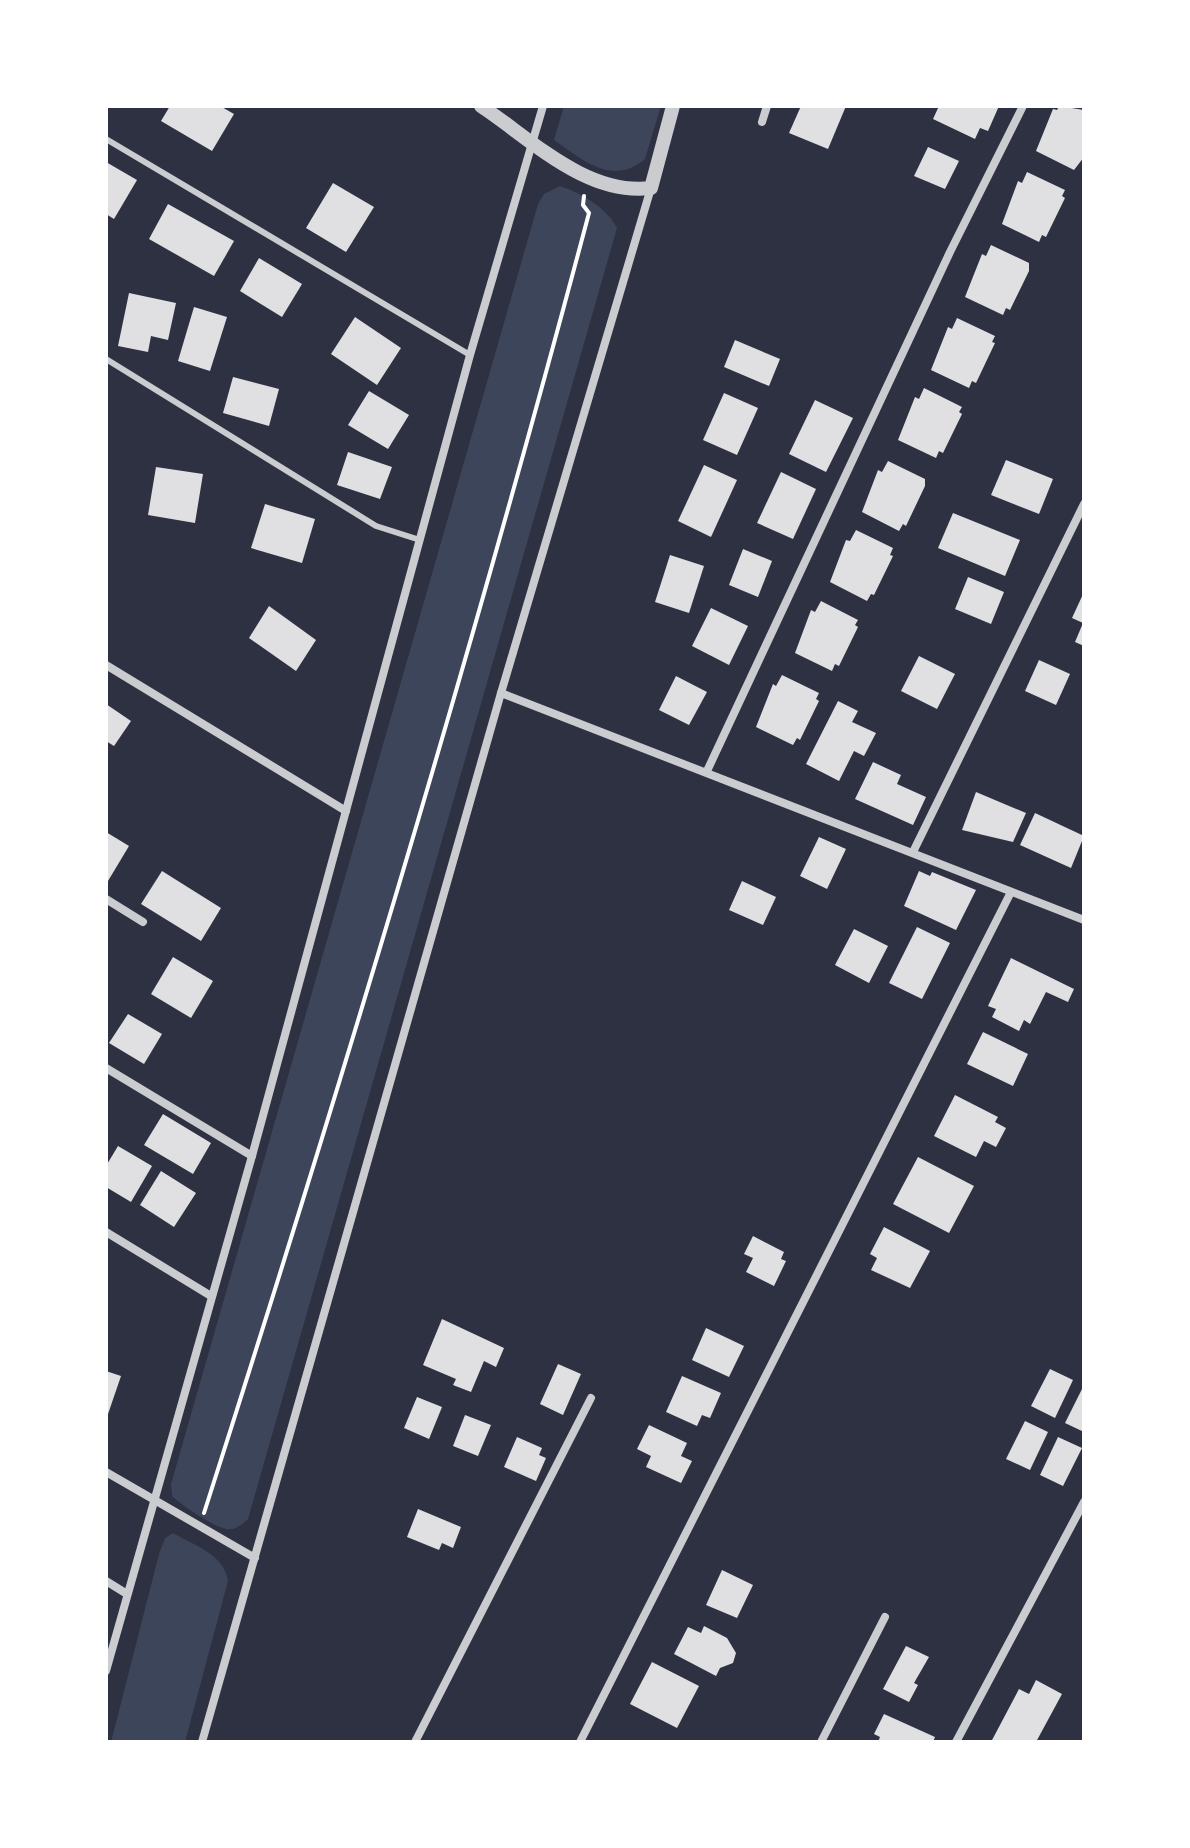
<svg xmlns="http://www.w3.org/2000/svg" width="1190" height="1848" viewBox="0 0 1190 1848" font-family="'Alegreya Sans',sans-serif">
<style>
.green{fill:#3c4559}
.building{fill:#e0e0e3}
.lines{fill:none;stroke-linecap:round;stroke-linejoin:round}
.path{stroke:#fff;stroke-width:4}
.service{stroke:#caccd0;stroke-width:6}
.minor{stroke:#caccd0;stroke-width:8}
.tertiary{stroke:#caccd0;stroke-width:14}
</style>
<rect width="100%" height="100%" fill="#2d3142"/>
<g class="green">
<path d="M564,106H661L645,159C612,187 583,160 554,140Z"/>
<path d="M560,186C581,193 607,208 617,228L248,1519C243,1524 235,1531 226,1529C214,1527 181,1505 172,1496L171,1484L538,204L544,194Z"/>
<path d="M173,1533C194,1545 225,1555 228,1581L185,1742H111L159,1554L165,1538Z"/>
</g>
<g class="building">
<path d="M170,106H220L234,114L212,151L161,121Z"/>
<path d="M801,106H846L828,149L789,133Z"/>
<path d="M939,106H999L988,131L980,128L975,139L933,119Z"/>
<path d="M1059,106L1084,110V157L1074,170L1036,151L1053,109L1057,110Z"/>
<path d="M928,147L959,161L945,189L914,176Z"/>
<path d="M106,162L137,180L114,219L106,214Z"/>
<path d="M1027,172L1065,190L1062,196L1065,198L1046,237L1042,235L1039,242L1002,224L1018,181L1022,183Z"/>
<path d="M333,183L374,207L346,252L306,228Z"/>
<path d="M168,204L234,241L214,276L149,239Z"/>
<path d="M991,245L1029,263V271L1010,310L1006,308L1003,315L965,297L982,254L986,256Z"/>
<path d="M259,258L302,284L282,317L240,291Z"/>
<path d="M129,293L176,303L168,340L151,336L148,352L118,346Z"/>
<path d="M194,307L227,317L210,371L178,361Z"/>
<path d="M355,317L401,348L377,385L331,354Z"/>
<path d="M957,318L995,336L992,342L995,343L976,383L972,381L969,388L931,370L948,327L952,329Z"/>
<path d="M735,340L780,359L769,386L724,367Z"/>
<path d="M233,377L279,389L269,426L223,413Z"/>
<path d="M924,388L962,407L959,412L962,414L943,453L939,451L936,458L898,440L915,397L919,399Z"/>
<path d="M369,391L409,415L388,449L348,425Z"/>
<path d="M724,393L758,408L737,455L703,440Z"/>
<path d="M815,400L853,418L826,472L789,454Z"/>
<path d="M348,452L392,467L380,499L337,485Z"/>
<path d="M1006,460L1053,479L1039,514L991,495Z"/>
<path d="M888,461L925,479V486L906,526L903,524L899,531L862,512L878,470L882,472Z"/>
<path d="M704,465L737,480L711,537L678,521Z"/>
<path d="M156,467L203,474L195,523L148,515Z"/>
<path d="M781,472L816,489L793,539L757,523Z"/>
<path d="M265,504L315,519L302,563L251,548Z"/>
<path d="M953,513L1020,540L1005,576L938,548Z"/>
<path d="M856,530L893,548L890,555L893,556L874,595L871,594L867,601L830,582L846,540L850,541Z"/>
<path d="M743,549L772,561L758,597L729,585Z"/>
<path d="M670,555L704,566L689,613L655,602Z"/>
<path d="M968,577L1004,592L991,624L955,609Z"/>
<path d="M1084,592V646L1075,642L1083,623L1072,618Z"/>
<path d="M821,601L858,620L855,625L858,627L839,666L835,664L832,671L795,653L811,610L815,612Z"/>
<path d="M269,606L316,640L296,671L249,638Z"/>
<path d="M711,608L748,626L729,665L692,646Z"/>
<path d="M919,656L955,674L937,709L901,691Z"/>
<path d="M1039,660L1070,674L1056,705L1025,691Z"/>
<path d="M782,675L819,693L816,699L819,701L800,740L797,738L793,745L756,727L773,684L776,686Z"/>
<path d="M676,676L707,692L689,725L659,710Z"/>
<path d="M838,701L858,711L852,722L876,733L864,756L854,751L839,781L806,764Z"/>
<path d="M106,704L131,721L114,746L106,741Z"/>
<path d="M873,762L901,775L897,784L926,797L913,825L855,799Z"/>
<path d="M976,792L1026,813L1013,842L962,830Z"/>
<path d="M1035,813L1084,836L1071,868L1020,845Z"/>
<path d="M106,832L129,846L108,881L106,880Z"/>
<path d="M819,837L846,849L827,889L800,876Z"/>
<path d="M162,871L221,908L201,941L141,904Z"/>
<path d="M919,871L930,876L932,872L976,890L956,930L904,906Z"/>
<path d="M742,881L776,897L763,925L729,910Z"/>
<path d="M917,927L950,943L922,999L889,983Z"/>
<path d="M854,929L888,946L869,983L835,965Z"/>
<path d="M173,957L213,981L191,1018L151,994Z"/>
<path d="M1011,958L1074,989L1068,1002L1046,992L1030,1024L1024,1020L1019,1031L992,1017L996,1009L988,1006Z"/>
<path d="M128,1014L162,1034L144,1064L109,1043Z"/>
<path d="M983,1032L1028,1054L1013,1086L967,1064Z"/>
<path d="M955,1095L998,1117L995,1122L1006,1128L996,1147L984,1141L976,1157L934,1136Z"/>
<path d="M163,1114L211,1143L193,1174L144,1145Z"/>
<path d="M118,1146L152,1166L131,1202L106,1187V1166Z"/>
<path d="M918,1157L974,1186L949,1233L893,1204Z"/>
<path d="M161,1171L196,1193L174,1227L140,1205Z"/>
<path d="M884,1227L930,1251L910,1288L871,1270L877,1258L870,1254Z"/>
<path d="M753,1236L784,1252L781,1259L786,1261L774,1286L746,1272L753,1258L744,1254Z"/>
<path d="M442,1319L504,1348L496,1367L484,1361L471,1392L453,1385L456,1379L423,1365Z"/>
<path d="M706,1328L744,1346L729,1377L692,1360Z"/>
<path d="M558,1364L581,1374L563,1415L540,1404Z"/>
<path d="M1050,1369L1073,1380L1055,1418L1031,1406Z"/>
<path d="M106,1371L121,1376L107,1417H106Z"/>
<path d="M682,1376L721,1393L710,1418L702,1415L697,1426L666,1412Z"/>
<path d="M1084,1385V1432L1065,1423Z"/>
<path d="M417,1397L442,1407L429,1439L404,1428Z"/>
<path d="M465,1415L491,1425L478,1456L453,1446Z"/>
<path d="M1025,1421L1048,1432L1030,1470L1006,1459Z"/>
<path d="M649,1425L687,1443L681,1456L692,1461L681,1483L646,1467L651,1456L637,1449Z"/>
<path d="M517,1437L542,1448L539,1455L546,1458L536,1481L504,1467Z"/>
<path d="M1058,1437L1082,1448L1063,1486L1040,1475Z"/>
<path d="M418,1509L461,1527L453,1548L442,1543L439,1550L407,1537Z"/>
<path d="M722,1570L753,1585L737,1618L706,1605Z"/>
<path d="M704,1626L727,1638L736,1653L733,1663L720,1668L716,1676L674,1654L688,1627L701,1633Z"/>
<path d="M906,1646L929,1657L914,1683L918,1685L909,1702L883,1689Z"/>
<path d="M652,1662L699,1686L677,1728L630,1704Z"/>
<path d="M1036,1680L1062,1694L1036,1742H991L1019,1689L1029,1694Z"/>
<path d="M884,1714L935,1737L933,1742H878L880,1737L874,1734Z"/>
</g>
<g class="lines">
<path class="path" d="M204,1513C342,1083 473,650 589,213L583,205L584,196"/>
<g class="service">
<path d="M106,139L470,355"/>
<path d="M106,359L376,526L420,540"/>
</g>
<g class="minor">
<path d="M762,122L767,106"/>
<path d="M106,665L346,811"/>
<path d="M501,693L1084,920"/>
<path d="M707,771L950,252L1023,106"/>
<path d="M913,852L1084,504"/>
<path d="M106,899L143,922"/>
<path d="M106,1068L252,1156"/>
<path d="M106,1232L211,1296"/>
<path d="M106,1472L255,1558"/>
<path d="M106,1581L127,1594"/>
<path d="M106,1671L252,1156L470,355L543,106"/>
<path d="M202,1742L501,693L651,188"/>
<path d="M415,1742L591,1398"/>
<path d="M580,1742L1011,892"/>
<path d="M821,1742L885,1617"/>
<path d="M956,1742L1084,1502"/>
</g>
<path class="tertiary" d="M481,106C532,140 587,196 651,188L673,106"/>
</g>
<rect width="1190" height="1848" fill="none" stroke="#ffffff" stroke-width="216"/>
</svg>
